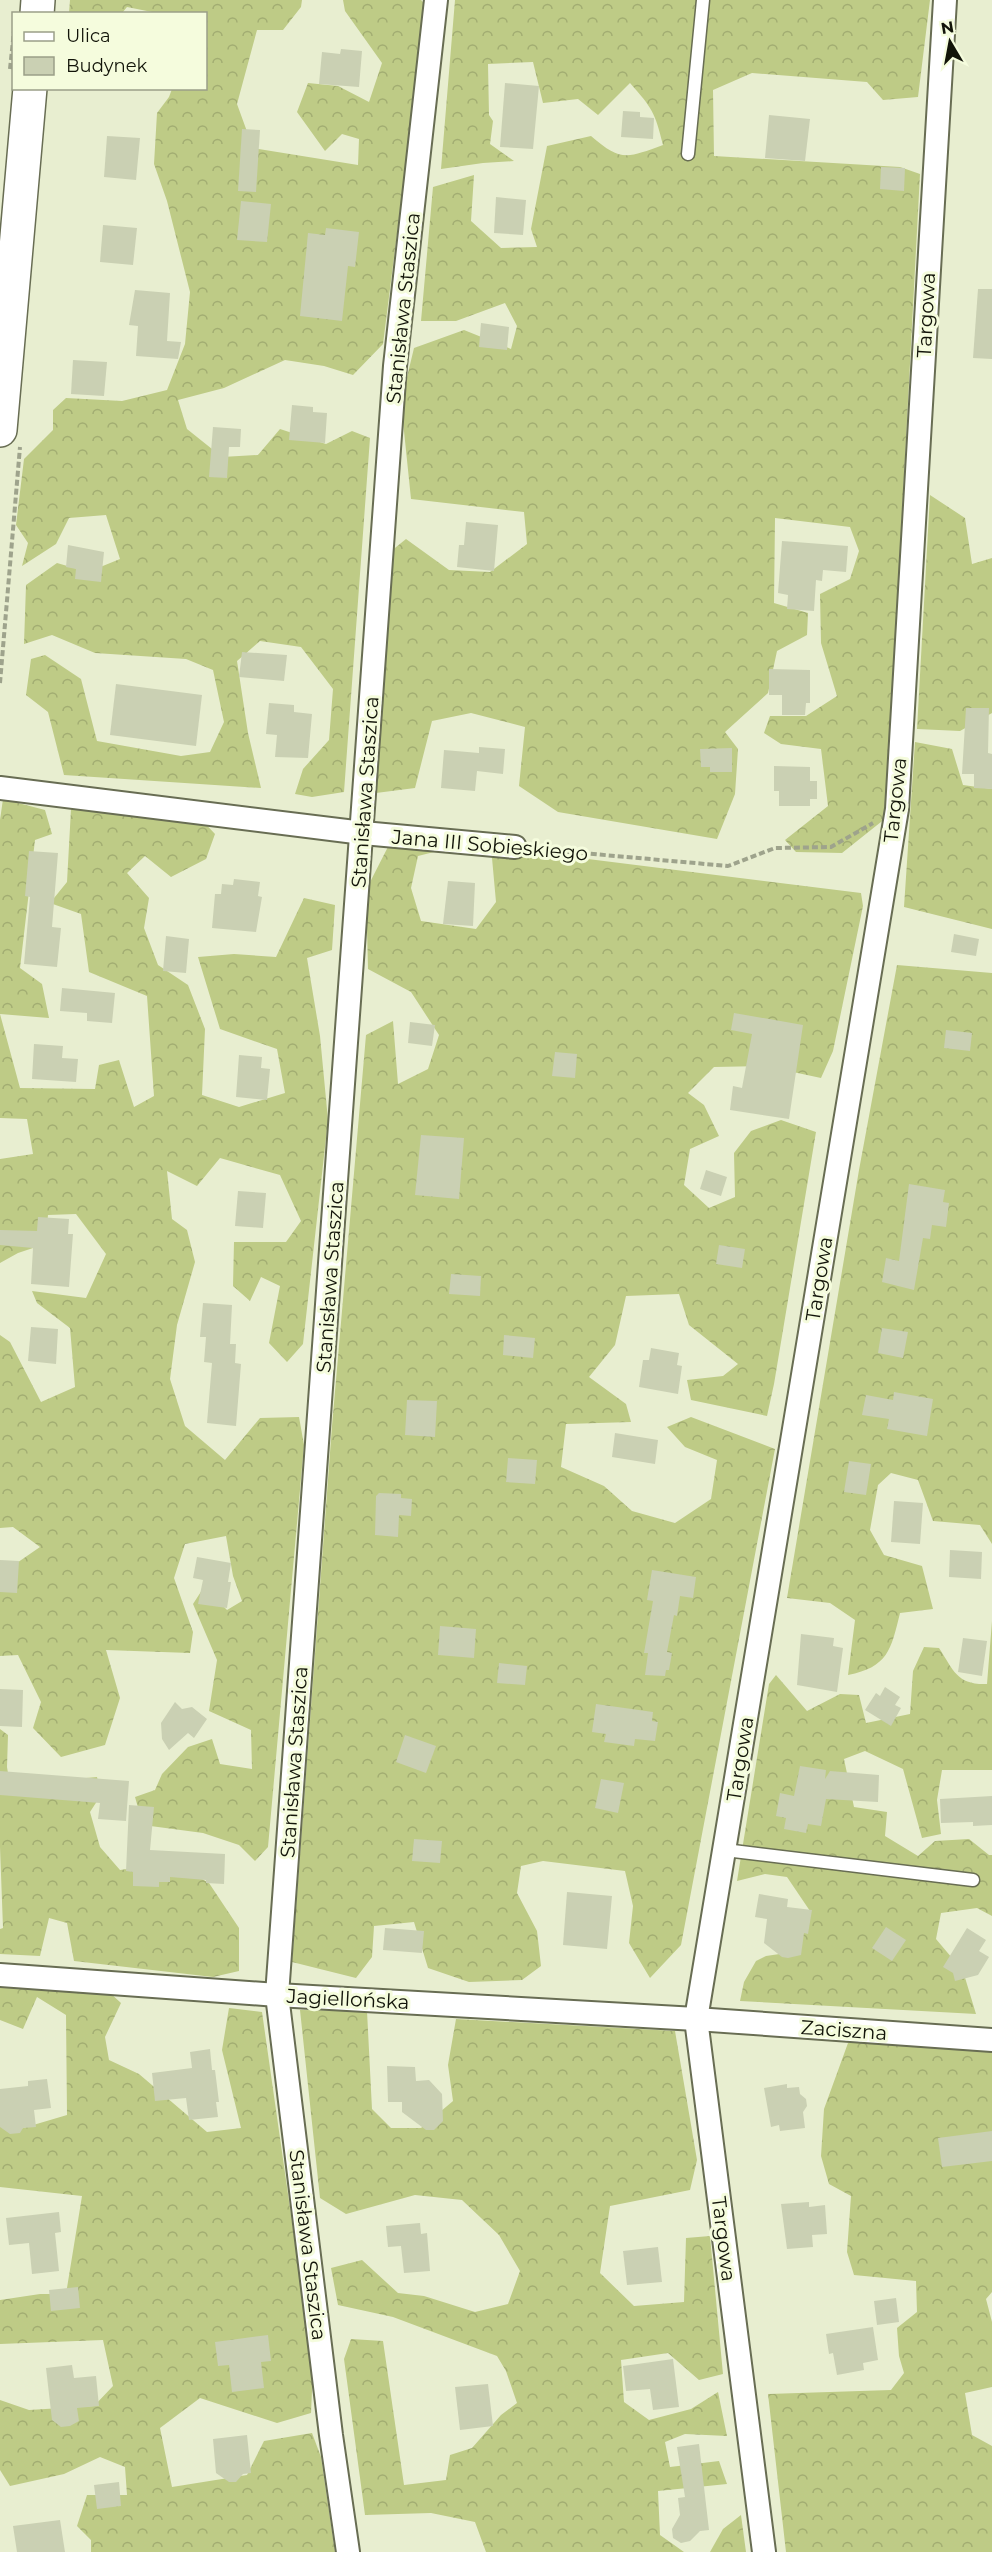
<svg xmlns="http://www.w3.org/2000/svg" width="992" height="2552" viewBox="0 0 992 2552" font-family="Montserrat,sans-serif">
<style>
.forest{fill:url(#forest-crowns)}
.building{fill:#cad0b3}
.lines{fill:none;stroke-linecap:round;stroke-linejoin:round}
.lane-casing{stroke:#686d53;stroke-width:15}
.street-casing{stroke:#686d53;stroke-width:26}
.secondary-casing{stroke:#686d53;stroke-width:36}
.path{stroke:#9ea38c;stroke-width:4;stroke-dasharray:6 3;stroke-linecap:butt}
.lane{stroke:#fff;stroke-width:12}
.street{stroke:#fff;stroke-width:22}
.secondary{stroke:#fff;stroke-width:33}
.labels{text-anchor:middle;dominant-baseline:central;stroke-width:6;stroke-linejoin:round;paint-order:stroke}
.street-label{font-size:20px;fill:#121409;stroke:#f5fcdd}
</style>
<defs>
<pattern id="forest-crowns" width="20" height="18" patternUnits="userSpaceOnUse" patternTransform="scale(1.5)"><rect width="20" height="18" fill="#becb86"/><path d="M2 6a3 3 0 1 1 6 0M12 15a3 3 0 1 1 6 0" fill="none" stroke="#a2ad72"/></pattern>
</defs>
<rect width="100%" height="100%" fill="#e8eed0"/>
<g class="forest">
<path d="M70,0H302L301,7L283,30H257L237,104L253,148L358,165L359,139L342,134L325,151L297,112L308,83L338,86L369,102L382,63L345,11L343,0H421L426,5L383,344L353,375L324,366L285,360L224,388L178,400L187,429L222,457L258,455L280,429L326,444L352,431L370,438L344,792L312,797L295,794L303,769L329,740L333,689L301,647L260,641L237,661L248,733L261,788L64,775L48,712L26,695L31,659L45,655L81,679L97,741L181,756L210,752L224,722L213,670L186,659L95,653L52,635L24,644L26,585L57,563L88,572L120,559L106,515L69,518L56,544L22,566L28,543L16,525L24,459L53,430V410L66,398L122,401L167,390L185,344L190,292L167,201L154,164L157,113L169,97L172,89L206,88V14L157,13L127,7L122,13H69Z"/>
<path d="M455,0H930L918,97L883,100L867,82L752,73L713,90L714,156L900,167L920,174L886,818L842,853L796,852L785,840L828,806L821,749L781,744L764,733L770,716H806L837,696L821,643L820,594L850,579L859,551L850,527L775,518L774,603L808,613L807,635L777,651L768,693L725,732L738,749L735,794L717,839L558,812L519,786L525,727L471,713L432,721L415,788L376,793L390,552L406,539L449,570L490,572L527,544L524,512L411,499L401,402L414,348L464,330L511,349L517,326L505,303L456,321H421L433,187L474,175L471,221L501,248L537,247L531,229L547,146L591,136C621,162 627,158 663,145C655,112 652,108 630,83L598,115L578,99L543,103L533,62L488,64L489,115L493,121L490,144L514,161L483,163L441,169Z"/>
<path d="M930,495L965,518L972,564L992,558V713L960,731L917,729Z"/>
<path d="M915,742L952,749L963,785L992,789V929L904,907Z"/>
<path d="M3,799L45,810L52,834L35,840L20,968L42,984L49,1018L0,1014L20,1088L95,1089L99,1065L119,1060L134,1107L154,1096L147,996L89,972L81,914L50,903L67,882L71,809L200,818L215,834L206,859L171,877L145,856L127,873L149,898L144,928L158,965L188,985L205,1029L202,1095L239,1107L285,1093L277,1049L220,1029L198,957L234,954L276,957L304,898L335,905L332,950L307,958L320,1036L328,1120L303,1344L287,1362L269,1343L280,1286L261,1277L250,1301L233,1286L234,1242H286L301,1221L280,1175L220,1158L197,1186L167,1171L172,1219L187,1230L195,1262L177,1325L170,1379L185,1426L225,1460L260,1418L299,1417L304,1445L268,1847L255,1861L239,1845L203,1833L143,1825L135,1797L155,1790L162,1774L188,1747L212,1739L220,1764L252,1769L251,1730L209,1711L217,1660L193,1604L204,1587L227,1610L242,1601L233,1576L226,1536L185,1544L174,1578L193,1632L190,1653L106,1650L120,1698L105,1745L61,1757L33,1728L41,1702L18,1655L0,1656V1563L11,1567L40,1547L13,1527L0,1528V1335L10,1342L41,1402L75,1387L70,1328L37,1303L32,1291L86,1298L106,1254L76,1214L48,1215L45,1244L18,1253L0,1263V1159L33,1154L27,1119L0,1118V820Z"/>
<path d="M392,839L450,848L418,856L411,888L421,921L476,929L496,902L491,847L861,893L863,906L833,1051L821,1078L765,1066L714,1067L688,1093L704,1105L719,1136L690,1149L684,1185L709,1208L735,1197L734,1153L751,1131L781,1120L816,1132L774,1384L767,1416L691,1400L687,1380L723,1376L738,1364L689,1325L679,1294L626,1296L615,1345L589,1377L626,1404L631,1422L566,1424L561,1467L604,1486L632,1511L675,1523L711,1499L717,1460L685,1447L667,1427L691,1417L775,1449L681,1945L650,1978L629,1943L633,1906L625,1871L543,1861L521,1866L517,1893L537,1931L541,1966L522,1980L469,1982L428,1968L414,1922L374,1926L372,1957L356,1978L292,1962L332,1426L366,1035L393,1021L398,1084L428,1069L439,1035L411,992L368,969L366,890Z"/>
<path d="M897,965L992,973V1544L980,1525L933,1521L918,1480L891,1473L878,1485L870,1530L884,1555L922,1566L933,1609L900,1613C891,1650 888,1667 848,1675L855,1620L830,1603L787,1598L859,1170Z"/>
<path d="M992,1621V1770H942L937,1800L941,1834L922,1838L903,1769L865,1751L844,1759L854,1807L887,1812L885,1836L918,1856L935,1841L969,1839L989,1855H992V1916L977,1908L941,1913L936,1939L963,1971L976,2014L740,2001L744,1982L756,1961L766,1956L793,1952L810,1911L787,1877L765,1874L737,1881L769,1684L776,1675L807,1711L840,1694L859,1695L866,1723L910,1714L913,1671L924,1647L939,1648C954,1671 957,1685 987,1684Z"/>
<path d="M0,1729L8,1735L7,1767L10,1785L97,1777L101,1795L90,1812L100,1847L120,1870L183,1861L190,1872L209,1883L239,1928V1971L213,1977L74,1961L67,1923L49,1918L40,1956L0,1954V1929L3,1928L0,1847Z"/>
<path d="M0,1985L109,1992L121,2003L105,2037L109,2060L139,2074L207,2132L241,2128L222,2050L229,2008L262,2012L313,2369L311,2413L277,2423L200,2398L160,2428L172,2487L247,2475L264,2441L312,2433L321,2457L335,2552H91V2540L77,2526L87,2495H127L125,2467L100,2457L64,2474L10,2486L0,2470V2400L29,2410L94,2406L113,2386L103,2340L0,2344V2300L40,2294H66L82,2196L0,2187V2126L13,2131L67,2115L66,2015L37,1997L23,2029L0,2020Z"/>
<path d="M300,2010L367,2011L372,2109L391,2128H421L453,2101L448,2065L456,2019L675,2031L697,2160L690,2190L610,2206L600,2273L634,2306L684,2302L686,2238L710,2236L723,2374L699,2380L668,2353L621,2360L624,2402L649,2420L691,2409L718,2392L727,2436L685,2434L665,2442L670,2467L719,2461L727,2484L658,2491L660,2535L684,2552H486L475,2522L431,2513L365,2515L344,2359L351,2339L383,2341L404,2485L446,2480L450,2455L472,2448L501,2415L517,2403L506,2371L497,2356L393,2317L338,2305L331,2268L362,2260L398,2293L424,2296L475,2312L508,2304L520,2271L499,2235L462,2200L415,2195L346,2214L320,2198Z"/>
<path d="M978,2041L992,2045V2292L986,2299L992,2322V2387L965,2393L972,2435L992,2446V2552H786L768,2394L891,2390L904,2373L899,2356L897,2328L917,2312L916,2281L854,2275L847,2252L851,2196L829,2184L821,2156L824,2109L848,2043Z"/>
<path d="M741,2515L746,2552H710L723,2529Z"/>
</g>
<g class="building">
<path d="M341,49L362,51L359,87L319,84L322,52L340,54Z"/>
<path d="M505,83L539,86L533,149L500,147Z"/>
<path d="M623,111L640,112V117L654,118L653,139L621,137Z"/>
<path d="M769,115L810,119L805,161L765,158Z"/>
<path d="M242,129L260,130L256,192L238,191Z"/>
<path d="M107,136L140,138L136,180L104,177Z"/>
<path d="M881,167L905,168L904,191L880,189Z"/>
<path d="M496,197L526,200L523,235L494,233Z"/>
<path d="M241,201L271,204L267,242L237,240Z"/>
<path d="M103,225L137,228L133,265L100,262Z"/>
<path d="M326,228L359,232L355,267L348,266L342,321L300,316L308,233L325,235Z"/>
<path d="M978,289H992V359L973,358Z"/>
<path d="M135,290L170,293L167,341L181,342L178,359L136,356L138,326L129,325Z"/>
<path d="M481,323L509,327L507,350L479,347Z"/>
<path d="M73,360L107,362L104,396L71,394Z"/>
<path d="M292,405L313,407V412L327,413L325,443L289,440Z"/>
<path d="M213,427L241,429L240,447H229L227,478L209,477Z"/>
<path d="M466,522L498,525L494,571L457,567L459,545H464Z"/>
<path d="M782,541L848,546L846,572L823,570L822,581L816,580L814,611L787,609L788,595L778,593Z"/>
<path d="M68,545L104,552L101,582L75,579L76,569L66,567Z"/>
<path d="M242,652L287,655L284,681L239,677Z"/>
<path d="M769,669L810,670V703H806L805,715H782V695H769Z"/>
<path d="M116,684L202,695L196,746L110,735Z"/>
<path d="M269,703L294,705V712L312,714L308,758L275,757L277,735L266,734Z"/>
<path d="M966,708H989L988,753L992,754V789L974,788V774H962Z"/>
<path d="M479,747L505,749L503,774L477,771L475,791L441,788L444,750L479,753Z"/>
<path d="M732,748V772H710V767H701L700,749Z"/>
<path d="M774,766L810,767V781H817V799H810V806H779V791H774Z"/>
<path d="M29,851L58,853L52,927L61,928L57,967L24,964L30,897L25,896Z"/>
<path d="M234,879L260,882L258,896L262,897L256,932L212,928L215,894H221L222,884L233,885Z"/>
<path d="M448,881L475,883L473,926L443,924Z"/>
<path d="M954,934L979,939L976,956L951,952Z"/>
<path d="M166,936L189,939L186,973L163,971Z"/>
<path d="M62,988L115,993L112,1023L87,1021V1013L60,1011Z"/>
<path d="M734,1013L803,1025L789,1119L730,1110L733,1086L742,1088L752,1034L731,1030Z"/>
<path d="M410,1022L435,1025L432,1046L408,1043Z"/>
<path d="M946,1030L972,1033L970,1051L944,1048Z"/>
<path d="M34,1044L63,1046L62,1058L78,1059L76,1082L32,1079Z"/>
<path d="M555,1052L577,1054L575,1078L552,1076Z"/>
<path d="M239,1055L262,1057L261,1068L270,1069L267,1100L236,1097Z"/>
<path d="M421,1135L464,1138L459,1199L415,1195Z"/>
<path d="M706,1170L727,1177L721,1196L700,1189Z"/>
<path d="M909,1184L945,1190L943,1202L949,1203L946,1227L932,1225L930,1239L923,1238L914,1290L882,1282L886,1258L899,1261Z"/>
<path d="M238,1191L266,1193L263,1228L235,1226Z"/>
<path d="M38,1217L69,1219L68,1234H73L69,1287L31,1284L33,1248L0,1245V1230L37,1231Z"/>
<path d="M719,1245L745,1249L742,1268L716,1264Z"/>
<path d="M451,1274L481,1276L480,1296L449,1294Z"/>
<path d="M203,1303L232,1305L230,1344H236L235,1363L241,1364L236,1426L207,1423L212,1363L204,1362L206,1337H200Z"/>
<path d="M31,1327L58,1329L56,1364L28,1361Z"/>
<path d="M882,1328L908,1332L903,1358L878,1353Z"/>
<path d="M504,1335L535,1338L533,1358L503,1355Z"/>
<path d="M651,1348L679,1353L677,1365L682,1366L678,1394L639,1387L643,1360H649Z"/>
<path d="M894,1392L933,1399L927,1436L887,1429L889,1419L862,1415L866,1395L893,1400Z"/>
<path d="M407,1400L437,1401L435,1437L405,1435Z"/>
<path d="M615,1433L658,1440L655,1464L612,1457Z"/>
<path d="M508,1458L537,1460L535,1484L506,1482Z"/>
<path d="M849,1461L871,1464L866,1495L844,1492Z"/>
<path d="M379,1493L401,1494V1498L412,1499L411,1516L399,1515L398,1537L375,1535L376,1496Z"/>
<path d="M894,1501L923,1503L920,1544L891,1542Z"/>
<path d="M950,1550L982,1552L981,1579L949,1577Z"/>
<path d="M197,1557L231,1563L228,1582H231L227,1608L198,1604L203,1580L193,1578Z"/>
<path d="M0,1560L19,1561L17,1593L0,1592Z"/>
<path d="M652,1570L696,1577L693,1598L680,1596L677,1616L674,1615L667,1652L672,1653L669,1670H666L665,1676L645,1675L648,1653H644L653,1601L647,1600Z"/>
<path d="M440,1626L476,1629L474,1658L438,1655Z"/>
<path d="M801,1634L834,1638L833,1646L843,1648L837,1692L797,1685Z"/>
<path d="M963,1638L987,1641L982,1676L958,1672Z"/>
<path d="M499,1663L527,1666L525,1685L497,1683Z"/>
<path d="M885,1687L900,1697L895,1705L901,1708L891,1726L865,1710L876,1693L880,1696Z"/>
<path d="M0,1689L23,1690L22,1727L0,1726Z"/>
<path d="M175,1702L182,1709L192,1707L207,1719L194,1738L188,1733L169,1750L162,1739L161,1723Z"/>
<path d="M596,1704L653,1712L652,1721L658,1722L655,1741L635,1739L634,1746L604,1742L606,1734L592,1732Z"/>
<path d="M405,1735L436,1746L426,1773L396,1762Z"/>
<path d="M800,1766L826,1770L825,1779L830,1771L879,1775L878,1802L826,1799L821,1826L808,1824L806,1833L784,1829L786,1818L776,1816L780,1793L794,1796Z"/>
<path d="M0,1771L129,1781L126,1821L98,1819L100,1803L0,1795Z"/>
<path d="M601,1779L624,1783L618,1813L595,1808Z"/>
<path d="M992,1796V1825L973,1826V1822L941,1823L940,1799Z"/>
<path d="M129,1805L154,1807L150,1850L225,1854L224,1884L206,1883V1880L170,1877V1882H159V1887L133,1886V1872L126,1871Z"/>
<path d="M414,1839L442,1841L440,1863L412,1861Z"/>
<path d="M567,1892L612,1896L607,1949L563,1945Z"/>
<path d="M759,1894L788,1899L787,1907L812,1910L808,1934L804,1933L801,1955L788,1958L782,1957L764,1943L767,1919L755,1917Z"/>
<path d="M886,1927L906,1940L892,1961L872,1948Z"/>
<path d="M385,1928L424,1931L422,1953L383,1950Z"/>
<path d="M967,1928L986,1940L979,1951L989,1957L978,1975L955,1981L953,1973L943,1967Z"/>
<path d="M210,2049L212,2070H215L219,2102H216L218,2117L189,2120L186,2098L155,2101L152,2073L192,2068L190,2052Z"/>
<path d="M387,2066L415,2067L416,2081L429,2080L442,2094L443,2121L434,2130H426L402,2112V2102H388Z"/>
<path d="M47,2079L51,2108L34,2110L36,2127L23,2128L20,2133L10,2134L0,2127V2089L28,2086V2081Z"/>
<path d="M787,2084V2088L799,2087L800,2094L806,2099L807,2106L803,2112L805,2128L780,2131L779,2125L771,2127L764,2088Z"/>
<path d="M992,2131V2161L942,2167L938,2138Z"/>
<path d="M809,2202V2207L825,2205L827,2234L812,2235L813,2247L787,2249L781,2204Z"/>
<path d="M59,2212L61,2232L55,2233L59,2271L32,2274L29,2243L9,2245L6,2218Z"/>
<path d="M420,2223L421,2234L427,2233L430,2271L404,2273L401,2246L388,2247L386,2226Z"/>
<path d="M658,2247L662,2282L627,2285L623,2251Z"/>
<path d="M78,2287L80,2308L51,2311L49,2290Z"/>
<path d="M896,2298L899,2322L877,2325L874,2301Z"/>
<path d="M873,2327L878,2360L863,2363L864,2370L837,2375L833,2353L829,2354L826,2334Z"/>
<path d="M268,2335L271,2361L261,2362L264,2388L232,2392L229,2365L218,2366L215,2342Z"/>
<path d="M673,2359L679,2407L653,2410L650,2389L626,2391L623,2366Z"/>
<path d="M72,2365L74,2378L96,2376L99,2406L77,2408L79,2421L70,2426L61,2427L52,2420L46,2368Z"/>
<path d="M488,2384L493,2426L460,2430L455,2387Z"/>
<path d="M247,2435L251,2473L243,2474L236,2482H229L216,2473L213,2439Z"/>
<path d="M699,2444L709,2530L700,2531L690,2541L681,2543L673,2538L672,2529L680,2515L678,2498L685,2497L677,2447Z"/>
<path d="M119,2482L121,2506L97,2509L94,2485Z"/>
<path d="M60,2520L65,2552H17L13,2526Z"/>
</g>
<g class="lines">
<g class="lane-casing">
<g id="lane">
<path d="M688,154L703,0"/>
<path d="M725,1850L973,1880"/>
</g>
</g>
<g class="street-casing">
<g id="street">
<path d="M0,788L363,833L515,847"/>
<path d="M0,1975L277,1995L696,2019L992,2040"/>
<path d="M348,2552L331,2435L277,1995L395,366L436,0"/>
<path d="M764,2552L696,2019L897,809L945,0"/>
</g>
</g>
<g class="secondary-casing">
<g id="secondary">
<path d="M37,14L38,0"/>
<path d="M0,430L30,88"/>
</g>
</g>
<g class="path">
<path d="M10,69L14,31"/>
<path d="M0,683L20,447"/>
<path d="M537,849L728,866L775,848L831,847L873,823"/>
</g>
<use href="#lane" class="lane"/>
<use href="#street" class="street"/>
<use href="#secondary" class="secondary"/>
</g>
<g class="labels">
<g class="street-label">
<text transform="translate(403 308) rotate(-84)">Stanisława Staszica</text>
<text transform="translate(926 315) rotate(-87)">Targowa</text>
<text transform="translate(365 792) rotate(-86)">Stanisława Staszica</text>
<text transform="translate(895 800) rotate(-84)">Targowa</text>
<text transform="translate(490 845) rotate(5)">Jana III Sobieskiego</text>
<text transform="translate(330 1277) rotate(-86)">Stanisława Staszica</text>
<text transform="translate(819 1279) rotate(-81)">Targowa</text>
<text transform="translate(740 1759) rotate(-81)">Targowa</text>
<text transform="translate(294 1762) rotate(-86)">Stanisława Staszica</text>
<text transform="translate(348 1999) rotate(3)">Jagiellońska</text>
<text transform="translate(844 2030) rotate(4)">Zaciszna</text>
<text transform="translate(724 2239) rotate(83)">Targowa</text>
<text transform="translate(308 2245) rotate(83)">Stanisława Staszica</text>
</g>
</g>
<rect x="12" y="12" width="195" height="78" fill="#f5fcdd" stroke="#9a9f88" stroke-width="1.5"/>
<rect x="24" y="32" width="30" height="9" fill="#ffffff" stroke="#9a9f88" stroke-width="1.5"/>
<text x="66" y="42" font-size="18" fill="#121409">Ulica</text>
<rect x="24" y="57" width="30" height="18" fill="#cad0b3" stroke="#9a9f88" stroke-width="1.5"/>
<text x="66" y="72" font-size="18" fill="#121409">Budynek</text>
<g transform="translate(950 42) rotate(350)" stroke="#f5fcdd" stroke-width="4.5" paint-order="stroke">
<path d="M0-4.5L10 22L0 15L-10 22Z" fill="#121409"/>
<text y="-9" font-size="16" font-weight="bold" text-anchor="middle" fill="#121409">N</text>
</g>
</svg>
